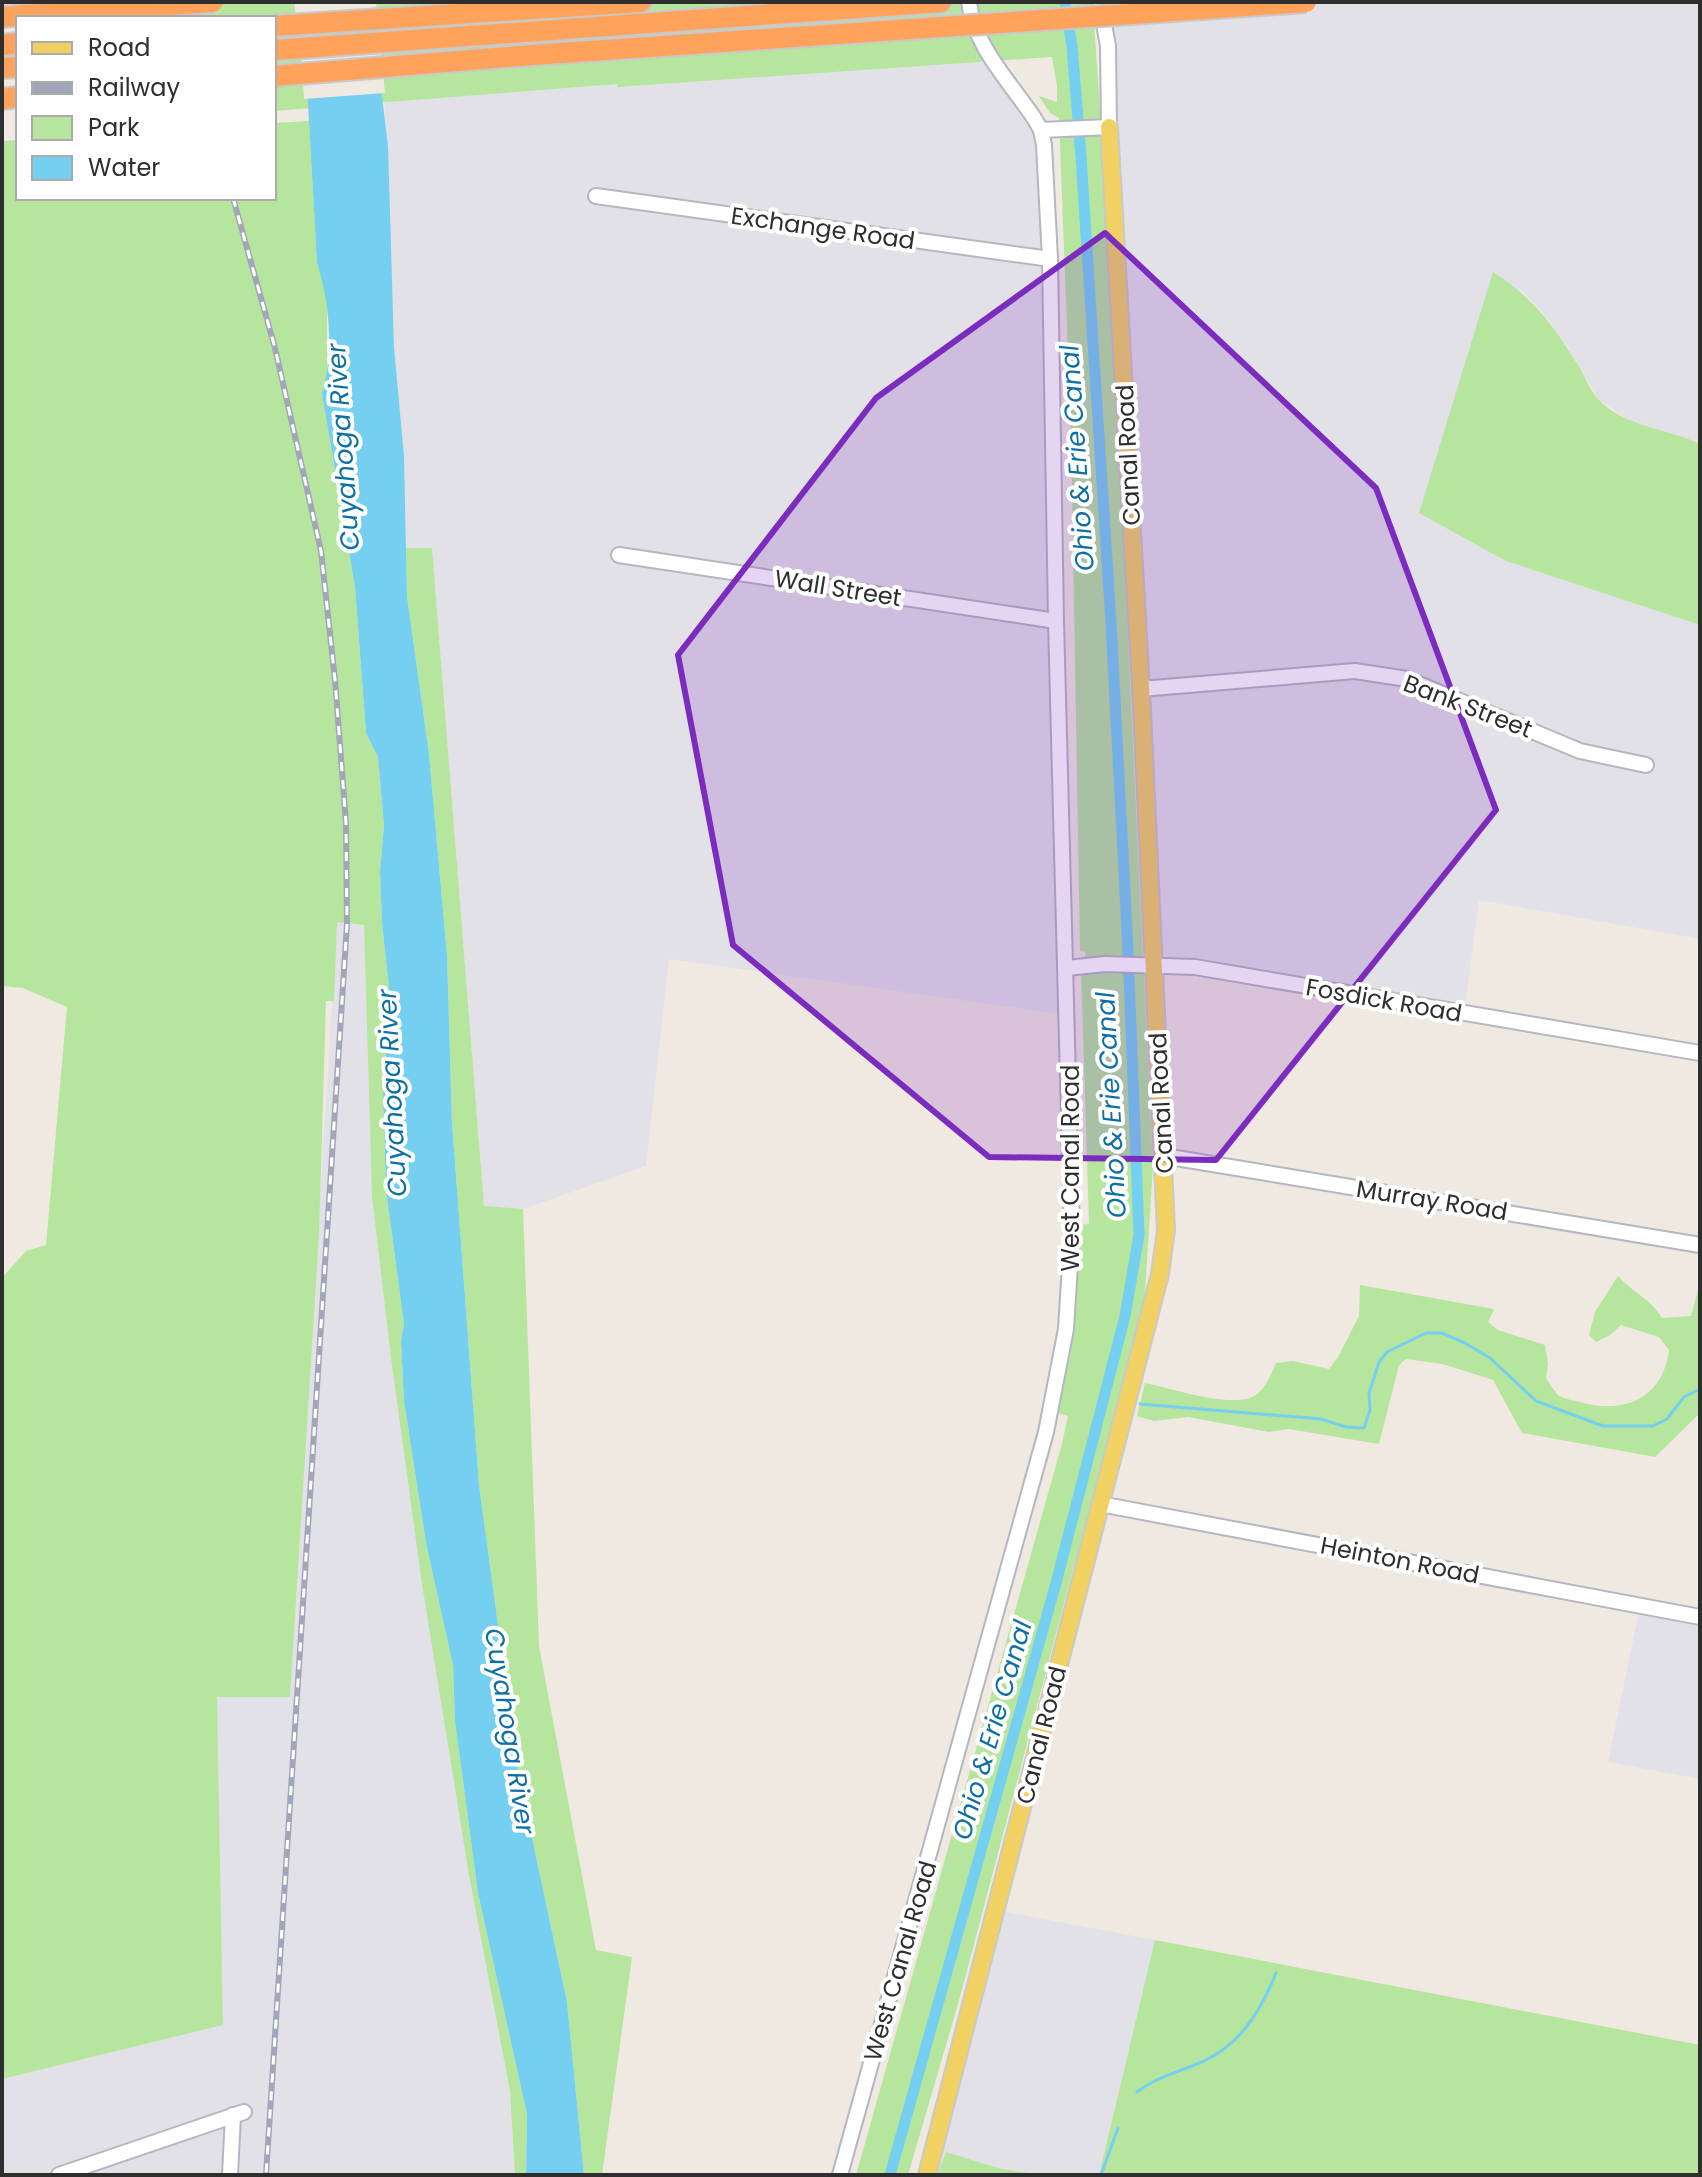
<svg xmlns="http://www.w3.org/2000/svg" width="1702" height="2177" viewBox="0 0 1702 2177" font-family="Poppins,sans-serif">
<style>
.industrial{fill:#e3e1e8}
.green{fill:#b6e59e}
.water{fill:#75cff0}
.pier{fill:#efe9e1}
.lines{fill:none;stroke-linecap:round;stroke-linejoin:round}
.stream{stroke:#75cff0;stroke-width:3}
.canal{stroke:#75cff0;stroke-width:11}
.minor-casing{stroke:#b4b7c1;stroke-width:18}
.major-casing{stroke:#c9c9c9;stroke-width:20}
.highway-casing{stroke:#c9c9c9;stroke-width:24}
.minor{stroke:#fff;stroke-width:14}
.major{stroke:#f2d163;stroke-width:16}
.highway{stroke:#ffa35c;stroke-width:20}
.rail-casing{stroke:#a3a6b8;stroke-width:6}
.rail{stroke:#fff;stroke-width:3;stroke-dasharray:9;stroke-linecap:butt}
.highway-bridge-casing{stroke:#c9c9c9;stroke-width:24;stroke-linecap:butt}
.highway-bridge{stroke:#ffa35c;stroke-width:20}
.marked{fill:#7b2cbf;fill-opacity:0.2;stroke:#7b2cbf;stroke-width:6;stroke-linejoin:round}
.labels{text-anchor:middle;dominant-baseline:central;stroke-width:8;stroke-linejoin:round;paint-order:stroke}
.street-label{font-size:24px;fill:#2e2e2e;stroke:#fff}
.water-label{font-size:26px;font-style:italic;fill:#0d6fa3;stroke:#fff}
</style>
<rect width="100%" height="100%" fill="#efe9e1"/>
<g class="industrial">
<path d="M1308,2H1700V443L1629,420L1599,400L1566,344L1544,314L1519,288L1506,561L1700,625V939L1479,900L1464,1013L1153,964L1104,16Z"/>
<path d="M974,28L1041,130L1068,1015L669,959L646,1166L523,1209L484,1207L432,549L406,548L404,456L394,347L383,66Z"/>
<path d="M337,921L364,925L372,1197L391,1358L510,2091L515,2175H2V2079L223,2025L217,1696L290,1697Z"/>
<path d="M1640,1606L1700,1617V1779L1608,1762Z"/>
<path d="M996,1910L1155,1940L1099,2175H927Z"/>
</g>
<g class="green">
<path d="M166,2H1090L1094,22L1111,275L1153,1167L1143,1323L1074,1566L960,1997L908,2175H856L1062,1444L1068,1416L1051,1411L1063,1358L1070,1359L1079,1225L1089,1224L1081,971L1086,952L1080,951L1071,431L1059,118L1050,113L1039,96L1057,102V86L1052,57L617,87V84L274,111V18H173Z"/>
<path d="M309,121L317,263L327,292V376L322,394L355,587L366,733L378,756L384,825L380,872L382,923L390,997L383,1093L386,1190L404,1324L401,1341L404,1401L426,1543L453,1665L455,1721L478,1893L527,2114L526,2175H515L510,2091L469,1875L422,1584L391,1358L372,1197L364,925L337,922L334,1001H326L319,1234L290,1697H217L223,2025L2,2079V1278L26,1251L46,1245L67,1007L23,988L2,986V141L18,140V198H274V123Z"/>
<path d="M1493,272C1531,296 1553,324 1576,362C1584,373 1589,389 1598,399C1622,426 1669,429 1700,444V625L1506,561L1419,513Z"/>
<path d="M406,548H432L484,1206L523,1209L539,1646L596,1950L632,1957L602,2175H584L567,2002L518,1772L479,1485L452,1122L447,955L429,754L407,596Z"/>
<path d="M1618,1276C1633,1293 1651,1299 1662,1318L1691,1316L1700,1283V1413L1655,1457L1522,1433L1493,1380L1443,1364L1406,1359L1399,1365L1379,1444L1289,1429L1269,1432L1188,1417L1154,1421L1137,1416L1145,1383C1171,1388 1234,1410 1256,1395C1266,1388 1271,1374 1276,1363L1293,1361L1329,1369L1338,1357L1359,1316L1360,1285L1494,1309L1488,1322L1498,1330L1545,1345L1548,1363L1546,1378C1549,1383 1553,1389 1557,1394C1562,1399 1573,1400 1580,1402C1625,1415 1663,1398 1669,1350L1659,1337L1621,1325L1610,1335L1596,1342L1589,1335L1595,1312Z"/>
<path d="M1155,1940L1700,2045V2175H1099Z"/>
<path d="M946,2152L1001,2169L1043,2175H937Z"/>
</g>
<path class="water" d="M376,47L388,146L394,347L404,456L407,596L429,754L447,955L452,1122L479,1485L518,1772L567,2002L584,2175H526L527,2114L478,1893L455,1721L453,1665L426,1543L404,1401L401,1341L404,1324L386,1190L383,1093L390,997L382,923L380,872L384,825L378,757L366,733L355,587L322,394C334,353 330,303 317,263L305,51Z"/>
<path class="pier" d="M294,2H376L385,93L304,99L301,51Z"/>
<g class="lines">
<g class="stream">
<path d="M1140,1404L1321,1419L1346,1427L1364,1428L1370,1410L1369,1393L1379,1362L1387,1352L1426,1333H1442L1465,1343L1490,1358L1536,1401L1603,1426H1653L1667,1419L1684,1397L1700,1389"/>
<path d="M1137,2092C1155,2078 1172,2074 1192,2066C1237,2050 1259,2015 1276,1973"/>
<path d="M1101,2175L1118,2128"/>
</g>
<path class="canal" d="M890,2175L1056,1583L1125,1316L1139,1235L1128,950L1111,622L1081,157L1072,46L1065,2"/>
<g class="minor-casing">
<g id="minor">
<path d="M1041,130L1109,127L1108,46L1100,2"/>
<path d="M596,196L1050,259"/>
<path d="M619,555L1056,621"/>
<path d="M1141,689L1355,671L1407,679L1580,751L1646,765"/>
<path d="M1067,968L1105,964L1195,967L1700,1053"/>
<path d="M1164,1156L1700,1245"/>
<path d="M1100,1504L1700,1617"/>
<path d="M59,2175L244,2112"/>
<path d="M230,2175L233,2115"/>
<path d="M840,2175L1046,1432L1066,1329L1072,1233L1056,621L1050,259L1044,145L1041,130L1034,118C1010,82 974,46 969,2"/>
</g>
</g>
<g class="major-casing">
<path id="major" d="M927,2175L1160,1274L1166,1230L1141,689L1109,127"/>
</g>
<g class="highway-casing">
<g id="highway">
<path d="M2,17L25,15"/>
<path d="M274,26L641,2"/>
<path d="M2,45L18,43"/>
<path d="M274,50L941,2"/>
<path d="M2,68L18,67"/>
<path d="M2,99L18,97"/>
</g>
</g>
<use href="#minor" class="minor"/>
<use href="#major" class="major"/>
<use href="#highway" class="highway"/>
<g class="rail-casing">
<g id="rail">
<path d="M159,2L166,18"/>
<path d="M233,198L275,348L321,551L335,680L346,823L347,924L266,2175"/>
</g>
</g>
<use href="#rail" class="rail"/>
<g class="highway-bridge-casing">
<g id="highway-bridge">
<path d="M25,15L213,2"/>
<path d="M274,76L532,55L1306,2"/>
</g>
</g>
<use href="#highway-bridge" class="highway-bridge"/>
</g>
<path class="marked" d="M1105,233L1376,488L1496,810L1216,1160L989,1157L733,945L678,655L876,398Z"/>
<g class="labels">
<g class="street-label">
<text transform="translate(823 228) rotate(8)">Exchange Road</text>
<text transform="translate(1128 455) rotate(-93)">Canal Road</text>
<text transform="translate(838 588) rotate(9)">Wall Street</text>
<text transform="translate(1468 706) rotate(21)">Bank Street</text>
<text transform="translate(1384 1000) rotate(10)">Fosdick Road</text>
<text transform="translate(1161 1103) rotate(-93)">Canal Road</text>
<text transform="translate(1070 1168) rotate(-90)">West Canal Road</text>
<text transform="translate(1432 1200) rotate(9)">Murray Road</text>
<text transform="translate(1400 1560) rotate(11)">Heinton Road</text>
<text transform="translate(1041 1735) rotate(-76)">Canal Road</text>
<text transform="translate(900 1961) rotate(-74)">West Canal Road</text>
</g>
<g class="water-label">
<text transform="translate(343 447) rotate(-94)">Cuyahoga River</text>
<text transform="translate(1077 458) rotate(-94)">Ohio &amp; Erie Canal</text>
<text transform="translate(392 1093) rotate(-93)">Cuyahoga River</text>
<text transform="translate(1111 1105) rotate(-93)">Ohio &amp; Erie Canal</text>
<text transform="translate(992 1730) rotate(-74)">Ohio &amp; Erie Canal</text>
<text transform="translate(510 1731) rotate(81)">Cuyahoga River</text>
</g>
</g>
<rect width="1702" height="2177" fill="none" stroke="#2e2e2e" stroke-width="8"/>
<rect x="16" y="16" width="260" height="184" fill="#ffffff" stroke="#ababab" stroke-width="2"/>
<rect x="32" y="42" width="40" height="12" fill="#f2d163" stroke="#ababab" stroke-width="2"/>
<text x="88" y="56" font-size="24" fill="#2e2e2e">Road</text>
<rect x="32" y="82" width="40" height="12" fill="#a3a6b8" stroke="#ababab" stroke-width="2"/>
<text x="88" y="96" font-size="24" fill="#2e2e2e">Railway</text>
<rect x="32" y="116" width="40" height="24" fill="#b6e59e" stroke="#ababab" stroke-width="2"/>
<text x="88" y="136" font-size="24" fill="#2e2e2e">Park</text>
<rect x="32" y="156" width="40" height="24" fill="#75cff0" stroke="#ababab" stroke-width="2"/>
<text x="88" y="176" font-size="24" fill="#2e2e2e">Water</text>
</svg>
